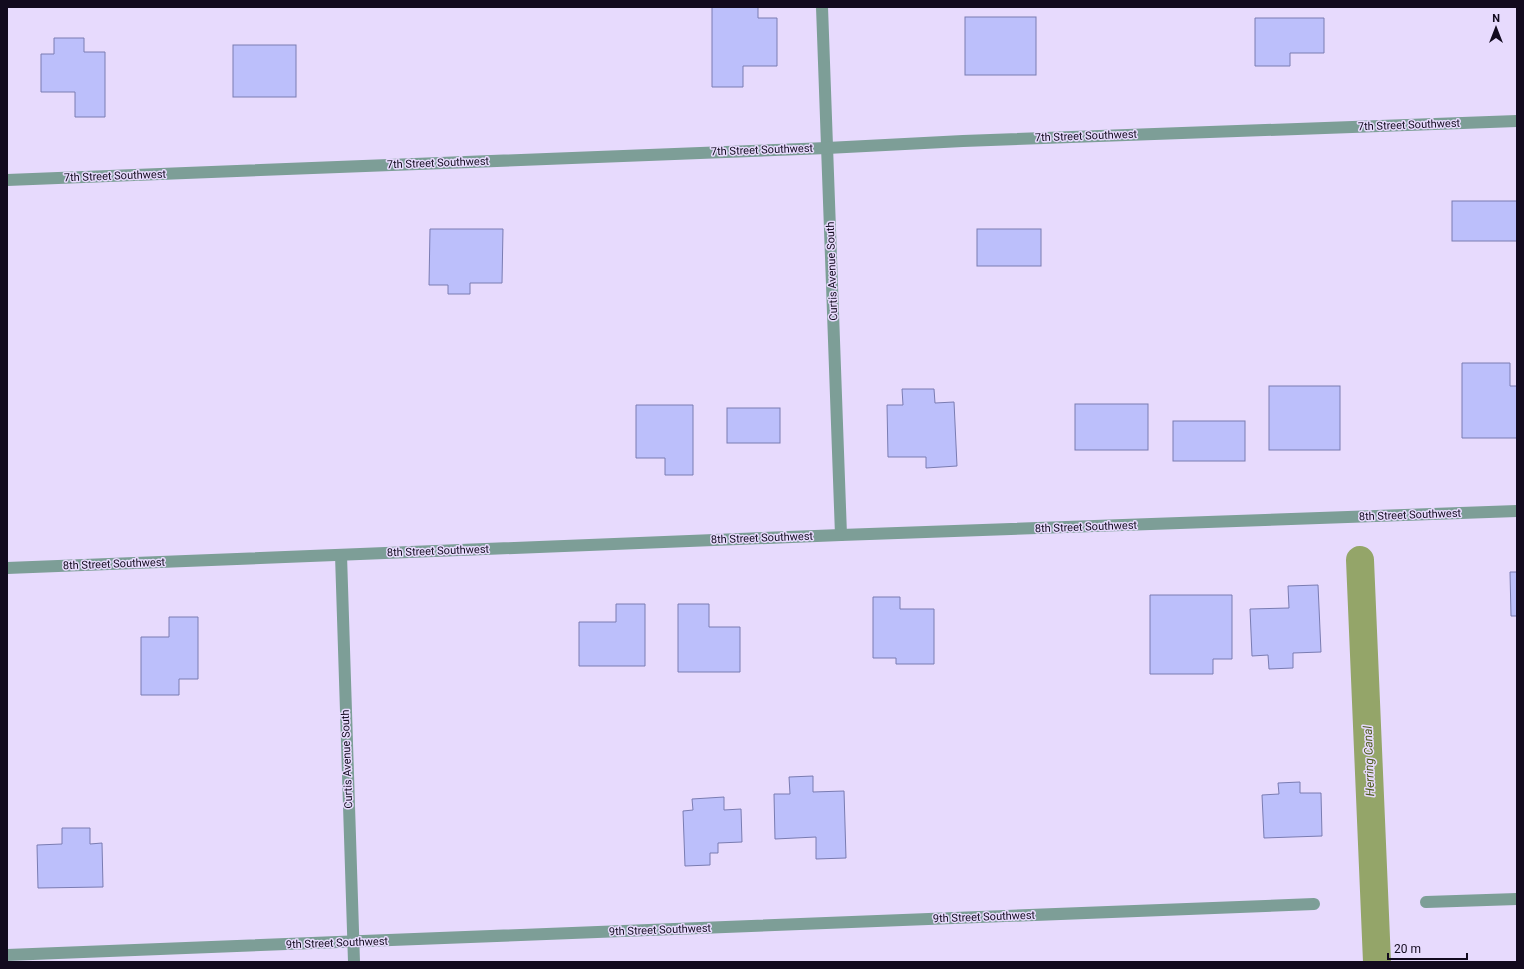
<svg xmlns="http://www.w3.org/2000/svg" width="1524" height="969" viewBox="0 0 1524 969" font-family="Roboto,sans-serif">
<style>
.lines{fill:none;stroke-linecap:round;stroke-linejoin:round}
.canal{stroke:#94a569;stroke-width:28}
.building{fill:#bcbffb;stroke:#7a7cb2}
.street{stroke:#7d9e97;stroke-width:12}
.labels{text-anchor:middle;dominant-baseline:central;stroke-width:3;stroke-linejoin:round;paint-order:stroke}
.street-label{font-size:11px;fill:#120a1e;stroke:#e7dafd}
.water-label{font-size:12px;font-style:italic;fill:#4e5d1c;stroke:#e7dafd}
</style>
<rect width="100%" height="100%" fill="#e7dafd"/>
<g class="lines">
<path class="canal" d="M1360,560L1377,962"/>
</g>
<g class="building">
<path d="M712,7H758V18H777V66H743V87H712Z"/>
<rect x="965" y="17" width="71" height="58"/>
<path d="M1255,18H1324V53H1290V66H1255Z"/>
<path d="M54,38H84V52H105V117H75V92H41V54H54Z"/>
<rect x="233" y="45" width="63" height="52"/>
<rect x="1452" y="201" width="65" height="40"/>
<path d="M430,229H503L502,283H470V294H448V285H429Z"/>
<rect x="977" y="229" width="64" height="37"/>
<path d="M1462,363H1510V386H1517V438H1462Z"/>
<rect x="1269" y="386" width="71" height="64"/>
<path d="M902,389H934L935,403L954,402L957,466L926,468V457H888L887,405H903Z"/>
<rect x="1075" y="404" width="73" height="46"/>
<path d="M636,405H693V475H665V458H636Z"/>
<rect x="727" y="408" width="53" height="35"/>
<rect x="1173" y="421" width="72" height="40"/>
<path d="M1510,572H1517V616H1511Z"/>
<path d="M1318,585L1321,652L1293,653V668L1269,669L1268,655L1252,656L1250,609L1289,608L1288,586Z"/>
<path d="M1150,595H1232V659H1213V674H1150Z"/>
<path d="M873,597H900V609H934V664H896V658H873Z"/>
<path d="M616,604H645V666H579V622H616Z"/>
<path d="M678,604H709V627H740V672H678Z"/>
<path d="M169,617H198V679H179V695H141V637H169Z"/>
<path d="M813,776V792L844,791L846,858L816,859V837L775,839L774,794H790L789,777Z"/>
<path d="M1300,782V793H1321L1322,836L1264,838L1262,795L1279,794L1278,783Z"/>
<path d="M724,797V810L741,809L742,842L718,843V853H710V865L685,866L683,811L693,810L692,799Z"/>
<path d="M62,828H90V844L102,843L103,887L38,888L37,845L62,844Z"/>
</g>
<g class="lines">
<g class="street">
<path d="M822,7L841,535"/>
<path d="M7,180L827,148L963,141L1517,121"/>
<path d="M341,555L354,962"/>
<path d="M7,568L841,535L1517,511"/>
<path d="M1426,902L1517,899"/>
<path d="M7,955L1314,904"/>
</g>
</g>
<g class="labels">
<g class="street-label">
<text transform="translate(1409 125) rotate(-2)">7th Street Southwest</text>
<text transform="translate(1086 136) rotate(-2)">7th Street Southwest</text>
<text transform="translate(762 150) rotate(-2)">7th Street Southwest</text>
<text transform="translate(438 163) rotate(-2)">7th Street Southwest</text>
<text transform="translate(115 176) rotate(-2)">7th Street Southwest</text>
<text transform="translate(832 271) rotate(-92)">Curtis Avenue South</text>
<text transform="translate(1410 515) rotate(-2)">8th Street Southwest</text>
<text transform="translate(1086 527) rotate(-2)">8th Street Southwest</text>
<text transform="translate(762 538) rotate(-2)">8th Street Southwest</text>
<text transform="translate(438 551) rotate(-2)">8th Street Southwest</text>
<text transform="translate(114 564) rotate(-2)">8th Street Southwest</text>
<text transform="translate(347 759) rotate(-92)">Curtis Avenue South</text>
<text transform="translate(984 917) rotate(-2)">9th Street Southwest</text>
<text transform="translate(660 930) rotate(-2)">9th Street Southwest</text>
<text transform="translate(337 943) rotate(-2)">9th Street Southwest</text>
</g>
<g class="water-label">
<text transform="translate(1369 761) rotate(-92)">Herring Canal</text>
</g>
</g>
<rect width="1524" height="969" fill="none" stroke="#120a1e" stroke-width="16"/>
<g transform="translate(1496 28)" stroke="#e7dafd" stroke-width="3" paint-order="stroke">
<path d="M0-3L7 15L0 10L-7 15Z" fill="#120a1e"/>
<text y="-6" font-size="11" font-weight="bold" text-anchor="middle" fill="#120a1e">N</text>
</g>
<path d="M1388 953v6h79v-6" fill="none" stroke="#120a1e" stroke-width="2"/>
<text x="1394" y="953" font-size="12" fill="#120a1e" stroke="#e7dafd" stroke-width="3" paint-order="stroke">20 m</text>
</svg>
